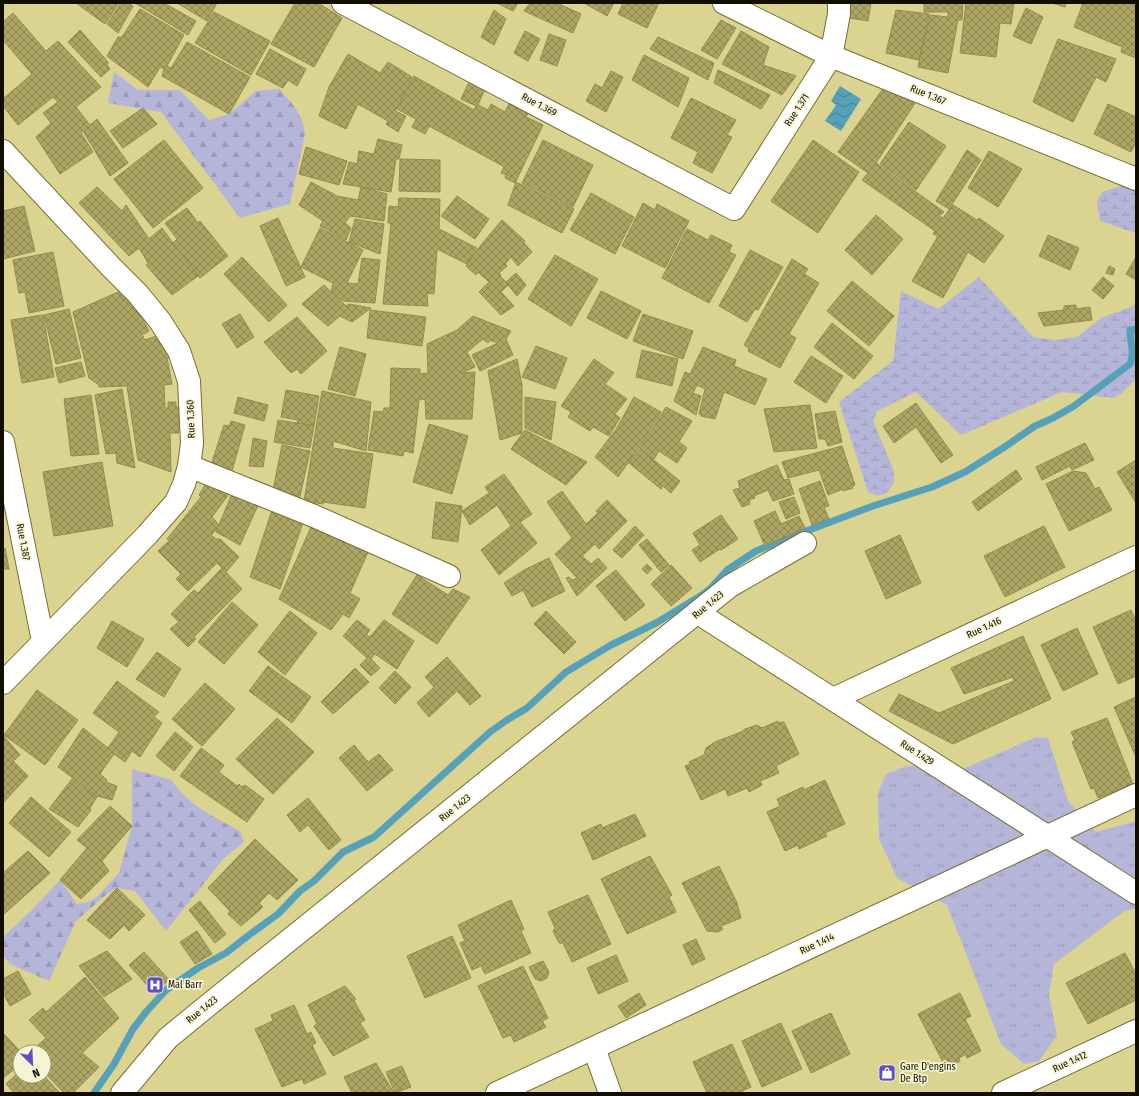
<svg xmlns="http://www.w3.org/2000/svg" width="1139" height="1096" viewBox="0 0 1139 1096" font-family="'Fira Sans Condensed',sans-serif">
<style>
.grass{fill:url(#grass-tufts)}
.forest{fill:url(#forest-firs)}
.wetland{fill:url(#wetland-marsh)}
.water{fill:url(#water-waves)}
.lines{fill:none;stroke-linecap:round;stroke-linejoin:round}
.stream{stroke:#56a0ba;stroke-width:7}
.building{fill:url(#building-cross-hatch);stroke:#938b4b}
.minor-casing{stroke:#766e2d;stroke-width:24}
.minor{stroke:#fff;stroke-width:22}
.labels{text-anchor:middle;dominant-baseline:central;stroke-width:3.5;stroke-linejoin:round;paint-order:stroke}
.street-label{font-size:10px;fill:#110e00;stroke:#f7f4d3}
.poi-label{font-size:10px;fill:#110e00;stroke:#f7f4d3;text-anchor:start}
</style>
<defs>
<pattern id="grass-tufts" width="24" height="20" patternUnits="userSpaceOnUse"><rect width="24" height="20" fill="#b4b5d9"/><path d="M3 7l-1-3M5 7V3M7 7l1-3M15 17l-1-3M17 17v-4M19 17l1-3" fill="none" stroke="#9a9ab8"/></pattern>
<pattern id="forest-firs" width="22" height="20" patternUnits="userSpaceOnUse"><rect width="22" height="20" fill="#b4b5d9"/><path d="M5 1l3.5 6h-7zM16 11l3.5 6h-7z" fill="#9a9ab8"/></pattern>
<pattern id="wetland-marsh" width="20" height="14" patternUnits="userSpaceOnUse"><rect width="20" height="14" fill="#b4b5d9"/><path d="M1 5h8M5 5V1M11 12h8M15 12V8" fill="none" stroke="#9a9ab8"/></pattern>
<pattern id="water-waves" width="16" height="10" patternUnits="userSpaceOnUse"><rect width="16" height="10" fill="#56a0ba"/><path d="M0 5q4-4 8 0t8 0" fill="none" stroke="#468195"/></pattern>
<pattern id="building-cross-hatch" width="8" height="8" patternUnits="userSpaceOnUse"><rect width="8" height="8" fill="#aca564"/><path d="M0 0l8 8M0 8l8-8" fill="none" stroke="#8b8550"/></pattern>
</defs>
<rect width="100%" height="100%" fill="#dbd491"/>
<path class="grass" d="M1036,737L1048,738L1068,801L1096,832L1136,821V908L1123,912L1054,964L1049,994L1057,1036L1039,1061L1024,1064L1001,1044L947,905L897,878L879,839L878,793L886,774L906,766L963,769Z"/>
<g class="forest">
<path d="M114,72L138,90H180L209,120L229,114L256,91L279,89C292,103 303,114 305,134L290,204L240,218L161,112L108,103Z"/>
<path d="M132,769L172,780C186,804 216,818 240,831L244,842L224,858L166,931L135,891L117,888L108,893L76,921L49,981L10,964L3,956V943L5,935L32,910L60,880L77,904L88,902L97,897L119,873L132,826Z"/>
</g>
<g class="wetland">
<path d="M1136,181V233L1100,221L1097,202L1102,192Z"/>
<path d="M979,277L1033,337L1055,340L1077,337L1101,318L1136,305V379L1123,392L1114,398L1062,392L961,435L916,392L877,411L873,421L894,471V482L888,492L878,496L868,492L839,402L893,361L901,291L938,309Z"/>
</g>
<path class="water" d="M840,86L861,99L841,131L825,121L836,105L831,101Z"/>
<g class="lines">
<path class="stream" d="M94,1093L114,1064L133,1029L146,1012L166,990L198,968L226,953L249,935L278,914L300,891L314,881L343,852L374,837L490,732L507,720L527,708L566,672L611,645L656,623L702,595L711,588L727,570L756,551L793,536L873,506L932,487L965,472L1003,448L1035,426L1053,418L1074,406L1130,364C1135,353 1130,342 1130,330L1136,329"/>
</g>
<g class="building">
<path d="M76,3H119L105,24Z"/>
<path d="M121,3H127L133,6L118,33L107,24Z"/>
<path d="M135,3H164L196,21L188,35Z"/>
<path d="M177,3H217L207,21Z"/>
<path d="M295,3H318L342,18L314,67L271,44Z"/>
<path d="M497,3H518L513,11Z"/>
<path d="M530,3H557L581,14L573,33L524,11Z"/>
<path d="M584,3H614L607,16Z"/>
<path d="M623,3H659L647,28L618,14Z"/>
<path d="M851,3H871L868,21L849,18Z"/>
<path d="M924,3H963L962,20H958L948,73L918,67L930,15L948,17V12H924Z"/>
<path d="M966,3H1014L1011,24L1000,23L996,57L960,53Z"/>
<path d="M1052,3H1066L1065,7Z"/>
<path d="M1083,3H1136V58L1121,52L1122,47L1074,27Z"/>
<path d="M1026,8L1043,17L1031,44L1013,36Z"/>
<path d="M140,9L184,35L167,66L171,68L187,42L250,77L229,114L162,76L164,69L160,67L148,87L107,56L118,37H122Z"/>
<path d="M494,10L506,19L494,45L481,37Z"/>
<path d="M896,10L929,14L919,60L886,53Z"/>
<path d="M214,12L270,41L251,75L195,43Z"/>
<path d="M13,13L46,51L58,41L101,87L76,107L90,125L97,119L128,163L110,176L83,131L81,133L93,152L60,174L36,137L51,123L43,113L58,102L53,97L18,125L3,106V99L32,74L3,40V22Z"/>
<path d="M721,20L736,28L717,59L701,50Z"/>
<path d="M80,30L108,62L107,65L110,69L101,77L68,42Z"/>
<path d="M525,31L540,39L528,61L514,53Z"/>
<path d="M741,31L769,47L763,65L796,76L782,95L722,64Z"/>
<path d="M549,34L566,40L557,66L540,60Z"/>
<path d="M658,37L714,63L708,80L650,49Z"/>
<path d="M1058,39L1116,59L1106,82L1096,77L1073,122L1033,102Z"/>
<path d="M270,49L306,69L297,86L288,80L283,88L256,74Z"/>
<path d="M348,54L380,73L388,62L412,77L395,111L406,116L398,132L386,124L388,121L358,104L346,129L319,116L329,87Z"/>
<path d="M644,55L689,78L678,107L632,80Z"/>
<path d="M718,70L770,95L761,109L714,83Z"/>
<path d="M611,71L623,77L606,112L586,101L595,84L602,88Z"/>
<path d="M414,76L474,110L476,106L461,99L471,78L489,88L488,92L484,91L478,105L488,110L491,104L505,112L509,104L528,113L526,117L543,125L515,183L505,178L506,175L501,173L504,167L501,165L429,126L425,134L412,127L416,119L397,109Z"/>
<path d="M884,87L917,100L876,163L944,212L939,216L943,218L953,205L977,220L979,218L1004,236L984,263L968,252L943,298L912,281L938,236L933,234L935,231L862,180L868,173L838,152Z"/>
<path d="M691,98L736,120L727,135L732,137L712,173L693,163L698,152L671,138Z"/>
<path d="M1108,104L1136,117V142L1131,152L1094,134Z"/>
<path d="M143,108L157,124L123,148L110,131Z"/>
<path d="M909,122L946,146L916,190L880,164Z"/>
<path d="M378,139L402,145L399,159H396L391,192L343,184L349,162L357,164L359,151L374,154Z"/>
<path d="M164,140L203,188L153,228L114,179Z"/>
<path d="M543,140L593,165L573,207L522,183Z"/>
<path d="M813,140L859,172L818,233L771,201Z"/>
<path d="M306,147L347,161L339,185L299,174Z"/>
<path d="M967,150L981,160L949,209L936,201Z"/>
<path d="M989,151L1022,169L998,207L968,188Z"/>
<path d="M400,159L440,160V192L399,191Z"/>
<path d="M311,182L337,196L358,200L361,187L387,194L384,221L350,216L345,223L351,228L346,240L320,226L323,221L299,205Z"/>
<path d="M516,182L574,209L562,233L508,205Z"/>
<path d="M97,187L122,211L126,205L149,239L162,228L198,276L172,295L146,265L148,263L139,248L129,256L79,203Z"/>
<path d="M591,193L634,217L615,254L570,230Z"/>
<path d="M457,196L489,219L475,239L441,216Z"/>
<path d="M399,198L440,199L439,229L477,248L467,264L437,249L434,294L427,293L428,306L383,304L391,223H388L389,206L398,207Z"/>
<path d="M643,203L655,210L657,204L689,221L665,268L622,246Z"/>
<path d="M24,206L35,251L3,259V211Z"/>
<path d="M187,208L198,223L200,221L228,256L200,278L173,243L177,239L165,223Z"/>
<path d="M876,215L903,239L872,275L845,250Z"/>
<path d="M278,218L305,277L286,286L260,226Z"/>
<path d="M355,219L384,224L380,254L349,242Z"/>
<path d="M502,220L525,241L524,243L532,252L518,266L511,257L505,264L507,266L499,273L501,275L500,276L506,282L516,273L526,285L517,296L508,285L501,292L514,306L501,315L479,292L489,282L478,272L476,275L466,266L481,245Z"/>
<path d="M320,228L363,250L347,283L358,284L362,258L380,260L375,303L343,301L331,292L333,283L301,267Z"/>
<path d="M687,229L708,240L711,235L732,245L729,252L736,255L709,303L662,278Z"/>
<path d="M1048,235L1079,248L1070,270L1039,256Z"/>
<path d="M750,250L783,267L758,310L755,309L747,322L719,306Z"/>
<path d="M53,252L64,306L29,313L25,292L19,293L13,260Z"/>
<path d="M555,255L598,279L571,326L528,299Z"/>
<path d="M242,257L287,305L269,322L224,274Z"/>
<path d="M1136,257V280L1126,274Z"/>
<path d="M792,259L808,269L804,274L819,283L789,334L796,338L780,368L748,351L749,348L744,345Z"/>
<path d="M1109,266L1115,269L1113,275L1106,273Z"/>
<path d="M1103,277L1114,286L1103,299L1092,290Z"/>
<path d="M852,281L894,316L869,346L827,311Z"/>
<path d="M324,285L346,306L349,304L371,308L352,322L340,316L328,326L302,304Z"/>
<path d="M127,288L149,331L142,335L145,340L162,334L174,357L167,358L172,384L164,385L165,408H168V402H176V407H184V422H178L179,433H170L171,472L138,460L127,386L99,387V385L89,378L73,312Z"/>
<path d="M601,291L641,311L627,339L587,318Z"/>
<path d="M1076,305V309L1090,307L1092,320L1044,326L1038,313L1064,310V306Z"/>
<path d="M69,309L81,358L56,364L44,315Z"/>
<path d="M370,310L426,317L422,346L367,338Z"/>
<path d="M240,314L254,337L237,348L222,324Z"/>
<path d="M643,314L693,331L683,359L633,341Z"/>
<path d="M43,315L54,377L22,383L11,320Z"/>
<path d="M473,316L511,331L506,339L513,355L480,371L472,355L498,343L490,340L488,343L483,339L467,352L475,367L462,373L475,372L472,419H426L425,399L419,400L413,453L404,451L403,456L368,450L374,411L383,412L384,408H390L391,368L420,369V374L428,373L427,344L457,330Z"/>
<path d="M297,317L327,351L301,374L297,369L291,373L264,342Z"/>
<path d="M832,323L873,356L854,379L814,347Z"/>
<path d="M536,346L567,358L555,389L522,377Z"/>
<path d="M340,347L366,354L355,396L328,389Z"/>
<path d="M703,347L736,360L734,366L767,379L755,405L724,392L715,419L701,416V414H699L705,389L697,385L693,393L701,396L696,415L674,401L685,372L690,374Z"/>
<path d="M642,350L678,359L672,386L636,377Z"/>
<path d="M811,356L843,376L826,403L794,382Z"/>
<path d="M517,359L522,385V433L500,440L488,371Z"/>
<path d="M594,359L614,373L605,384L627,399L615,414L620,418L609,436L593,427L590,431L568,417L571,412L561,406Z"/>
<path d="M81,362L85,376L59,383L55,368Z"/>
<path d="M122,389L135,468L117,463L116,453L106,454L95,395Z"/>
<path d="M286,390L319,396L314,426L297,423L298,420L281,417Z"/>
<path d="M322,391L371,402L366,451L333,441V448L373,454L365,508L323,502V504L304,501Z"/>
<path d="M91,395L99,454L71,456L64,399Z"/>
<path d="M238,397L268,405L264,421L234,413Z"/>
<path d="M525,397L556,402L551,440L525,428Z"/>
<path d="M634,397L661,412L641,445L618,477L595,457L617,428Z"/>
<path d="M916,403L953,455L941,463L916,427L894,443L883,426Z"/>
<path d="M810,405L817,448L774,452L764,409Z"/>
<path d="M666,407L692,421L679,442L687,448L677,463L659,451L654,459L640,449Z"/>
<path d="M835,411L842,442L828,446L825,439H819L815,414Z"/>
<path d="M278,420L314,426L310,448L274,442Z"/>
<path d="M231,421L245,425L232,471L216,466L217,464L212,462L224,425L229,426Z"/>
<path d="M429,424L468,436L452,494L413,482Z"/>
<path d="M525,430L587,462L566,485L511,449Z"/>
<path d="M253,438L267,441L263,467L249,466Z"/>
<path d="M1085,443L1094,460L1072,470L1070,466L1042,480L1036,467Z"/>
<path d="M282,445L310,451L299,501L272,495Z"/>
<path d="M842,446L855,485L852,486L853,488L843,491V489L828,495L819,470L788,478L782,462Z"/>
<path d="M640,449L680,481L671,493L663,486L661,489L629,463Z"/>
<path d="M1136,460V503L1117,472Z"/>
<path d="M102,462L113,526L54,536L43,472Z"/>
<path d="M777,465L784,480L789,479L794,494L773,501L768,490L754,496L755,498L749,500L750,504L742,507L733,490L740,488L738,481Z"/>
<path d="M1016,470L1022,479L978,511L972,502Z"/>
<path d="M1073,471L1086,473L1095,489L1099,487L1112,510L1069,531L1046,484Z"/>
<path d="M504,474L532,514L520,522L537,543L499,575L481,550L511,526L497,505L470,525L462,511L489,493L485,487Z"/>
<path d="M211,475L232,490L212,517L219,525L233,491L259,503L240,545L216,532L218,528L211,535L216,539H220L239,557L226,572L242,589L194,637L196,639L188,647L170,629L179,622L171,614L194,590L198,593L222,568L217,563L188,591L176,579L181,574L158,551L169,541L167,539L201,497L199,495Z"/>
<path d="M820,481L829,506L824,507L829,519L812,525L799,489Z"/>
<path d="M562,491L586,524L598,513L596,511L607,500L627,521L599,549L595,544L582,556L591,564L598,558L607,568L577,596L566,578L569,577L572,580L577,578L555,554L572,538L547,502Z"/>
<path d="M794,497L800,513L786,519L779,502Z"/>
<path d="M436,502L462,506L458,542L432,538Z"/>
<path d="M274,504L306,514L280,589L250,577Z"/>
<path d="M775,511L781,524L799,516L805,528L765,546L754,521Z"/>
<path d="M721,515L738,539L721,550L720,549L700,562L692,550L700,545L693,533Z"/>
<path d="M323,525L353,537L350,544L368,552L350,593L360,599L349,618L343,614L331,630L279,599L311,527L320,531Z"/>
<path d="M635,526L644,535L622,558L613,550Z"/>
<path d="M1044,526L1065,567L1005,597L984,556Z"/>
<path d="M900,535L921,583L886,599L865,551Z"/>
<path d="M647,539L669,565L661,572L639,545Z"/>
<path d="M5,548L9,569H3V549Z"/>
<path d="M549,558L565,591L532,607L523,590L512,596L504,583L524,570Z"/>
<path d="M647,564L652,569L647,574L642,569Z"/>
<path d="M671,565L692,588L671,606L651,584Z"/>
<path d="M616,570L645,605L625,621L596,586Z"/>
<path d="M417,575L448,595L453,589L470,597L437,644L392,614Z"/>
<path d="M232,602L258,625L224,664L198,642Z"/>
<path d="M1131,610L1136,621V676L1118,684L1093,627Z"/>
<path d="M290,611L317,633L285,675L258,652Z"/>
<path d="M546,611L576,642L564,654L534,624Z"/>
<path d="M357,620L370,630L366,635L370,637L384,620L414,641L397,669L375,654L371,659L380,668L371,676L360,665L367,658L343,636Z"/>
<path d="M112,621L144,639L127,667L97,648Z"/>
<path d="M1077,628L1098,674L1063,691L1041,645Z"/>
<path d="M1023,636L1051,699L953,744L889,711L899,694L939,713L1014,681L1013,677L964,694L951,668Z"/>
<path d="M157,652L181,669L164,697L136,679Z"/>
<path d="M447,657L481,696L470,705L457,691L429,717L417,703L434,687L425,677Z"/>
<path d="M268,666L311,697L292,723L249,691Z"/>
<path d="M355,668L369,682L333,714L321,702Z"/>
<path d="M395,671L411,687L395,704L379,688Z"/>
<path d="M117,681L159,712L154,717L162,723L140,757L132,751L125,762L114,754L100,774L107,780L106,782L117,786L112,800L97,796L58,767L83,728L108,748L119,732L93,713Z"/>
<path d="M205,683L235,709L202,746L172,719Z"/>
<path d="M37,690L78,720L45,765L4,735Z"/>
<path d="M1136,697V757L1114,707Z"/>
<path d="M277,718L314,752L273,794L236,759Z"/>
<path d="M1107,718L1133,784L1098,798L1094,788L1091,789L1072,742L1075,740L1071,732Z"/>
<path d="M778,721V723L784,722L799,754L776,766L779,773L760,781L762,785L749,792L747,788L728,796L725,789L701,800L685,766L690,764L689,762L704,755L706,748L715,742L741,732L745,729L757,725L762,728Z"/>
<path d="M175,732L193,747L174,771L156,756Z"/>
<path d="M3,735L20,755L13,761L28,776L3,803Z"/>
<path d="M354,745L368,762L379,754L393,770L367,791L339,758Z"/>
<path d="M201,748L224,765L219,772L237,786L239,784L242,787L245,785L264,799L247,822L180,776Z"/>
<path d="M72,779L97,797L90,808L91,810L78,827L49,809Z"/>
<path d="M825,780L845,824L825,833L827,836L799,849L798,845L785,851L767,812L780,806L777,799L803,787L804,790Z"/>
<path d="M31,797L71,832L49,857L9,823Z"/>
<path d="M308,798L341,840L329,850L308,825L300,832L287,815Z"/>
<path d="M110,806L132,826L102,861L109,871L81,899L60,880L87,848L77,840Z"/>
<path d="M635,814L646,836L593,860L581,833L601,824L602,828Z"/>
<path d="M255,839L298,880L277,900L269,893L259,903L263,907L241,926L228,914L230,911L208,888Z"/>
<path d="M28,851L50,873L3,915V873Z"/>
<path d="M650,856L672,895L669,897L676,912L627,934L601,879Z"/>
<path d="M719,866L737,903L741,918L721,926L723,929L718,932L707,931L682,883Z"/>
<path d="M117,888L145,915L129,931L124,925L110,939L87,920Z"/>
<path d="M588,895L611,944L572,962L563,943H559L553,931L555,928L548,912Z"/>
<path d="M511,900L524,929L521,931L531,953L485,974L481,966L472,970L460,943L465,941L458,925Z"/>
<path d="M200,901L226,934L215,943L189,910Z"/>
<path d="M197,931L212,954L195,964L180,942Z"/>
<path d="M452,936L471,978L425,998L407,956Z"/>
<path d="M696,939L705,959L692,965L683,945Z"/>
<path d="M107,951L132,979L104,997L79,966Z"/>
<path d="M144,952L169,980L154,993L129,965Z"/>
<path d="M1125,953L1136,974V1000L1088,1024L1066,983Z"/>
<path d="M616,955L628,981L598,994L587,968Z"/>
<path d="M543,961L549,972L547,978L541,981L535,979L529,967Z"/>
<path d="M523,966L548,1018L542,1021L546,1027L514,1042L511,1035L503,1038L478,986Z"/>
<path d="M18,971L31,994L10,1006L3,993V979Z"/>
<path d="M85,977L119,1018L82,1053L99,1067L73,1093H64L44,1072V1052H30L46,1038L29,1020L43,1008L46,1012Z"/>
<path d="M345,986L356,999L354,1001L365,1020L360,1023L369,1037L333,1056L314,1026L317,1024L308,1005Z"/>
<path d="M639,993L646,1005L626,1018L618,1006Z"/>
<path d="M960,993L971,1016L965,1019L981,1051L967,1058L966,1054L959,1058L960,1061L946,1068L918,1014Z"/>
<path d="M294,1005L307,1034L311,1032L316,1043L312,1045L326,1074L304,1084L302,1079L282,1087L255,1029L273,1021L271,1015Z"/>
<path d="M831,1013L850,1054L811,1073L792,1031Z"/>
<path d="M781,1023L802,1069L762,1087L742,1041Z"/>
<path d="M3,1033L21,1052H20V1065L3,1078Z"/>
<path d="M732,1044L751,1087L738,1093H707L693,1062Z"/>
<path d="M376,1063L394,1093H352L344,1077Z"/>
<path d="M402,1066L411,1087L395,1093L386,1072Z"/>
<path d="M20,1071V1076H44L60,1093H14L6,1084Z"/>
</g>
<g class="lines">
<g class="minor-casing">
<g id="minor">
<path d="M343,3L734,209L831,56L839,14V3"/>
<path d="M724,3L831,56L1136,179"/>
<path d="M3,151L111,267L138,294L160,321L179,351L189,381L192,443L189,466L184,484L176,502L147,535L3,683"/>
<path d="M3,442L43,641"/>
<path d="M189,466L314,516L449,576"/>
<path d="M698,613L1136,893"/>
<path d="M833,699L1136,557"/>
<path d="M594,1048L610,1093"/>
<path d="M122,1093L168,1038L212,1002L730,586L805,543"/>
<path d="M497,1093L1136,795"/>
<path d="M1003,1093L1136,1031"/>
</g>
</g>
<use href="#minor" class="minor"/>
</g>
<defs>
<g id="hospital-square" transform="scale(0.9)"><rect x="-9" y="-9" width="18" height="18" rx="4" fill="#5d50c9" stroke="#f7f4d3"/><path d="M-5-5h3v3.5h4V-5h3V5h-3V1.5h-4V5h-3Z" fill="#fff"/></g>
<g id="shop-square" transform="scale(0.9)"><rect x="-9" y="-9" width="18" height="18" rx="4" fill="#5d50c9" stroke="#f7f4d3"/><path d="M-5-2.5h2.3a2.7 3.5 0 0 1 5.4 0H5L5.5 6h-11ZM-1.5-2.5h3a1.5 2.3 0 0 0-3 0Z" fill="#fff"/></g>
</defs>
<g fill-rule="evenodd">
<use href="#hospital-square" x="155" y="985"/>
<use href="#shop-square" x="887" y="1073"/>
</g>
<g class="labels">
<g class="street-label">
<text transform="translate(928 95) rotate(22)">Rue 1.367</text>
<text transform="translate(539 105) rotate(28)">Rue 1.369</text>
<text transform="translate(797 110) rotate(-57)">Rue 1.371</text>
<text transform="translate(191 419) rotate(-92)">Rue 1.360</text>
<text transform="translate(23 542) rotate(79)">Rue 1.387</text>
<text transform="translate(708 605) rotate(-40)">Rue 1.423</text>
<text transform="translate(984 628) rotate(-25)">Rue 1.416</text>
<text transform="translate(917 753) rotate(33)">Rue 1.429</text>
<text transform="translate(455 808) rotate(-39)">Rue 1.423</text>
<text transform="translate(817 944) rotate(-25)">Rue 1.414</text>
<text transform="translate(202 1010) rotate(-39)">Rue 1.423</text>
<text transform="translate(1070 1062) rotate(-25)">Rue 1.412</text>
</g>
<g class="poi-label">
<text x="168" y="985">Mal Barr</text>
<text x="900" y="1067">Gare D'engins<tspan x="900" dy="12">De Btp</tspan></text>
</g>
</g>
<rect width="1139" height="1096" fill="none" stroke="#110e00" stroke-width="8"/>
<g transform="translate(32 1064) rotate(156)"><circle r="19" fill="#f7f4d3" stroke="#9b987f"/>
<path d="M0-3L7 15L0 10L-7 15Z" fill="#5d50c9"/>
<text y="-6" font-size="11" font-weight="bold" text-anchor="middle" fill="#110e00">N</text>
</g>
</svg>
